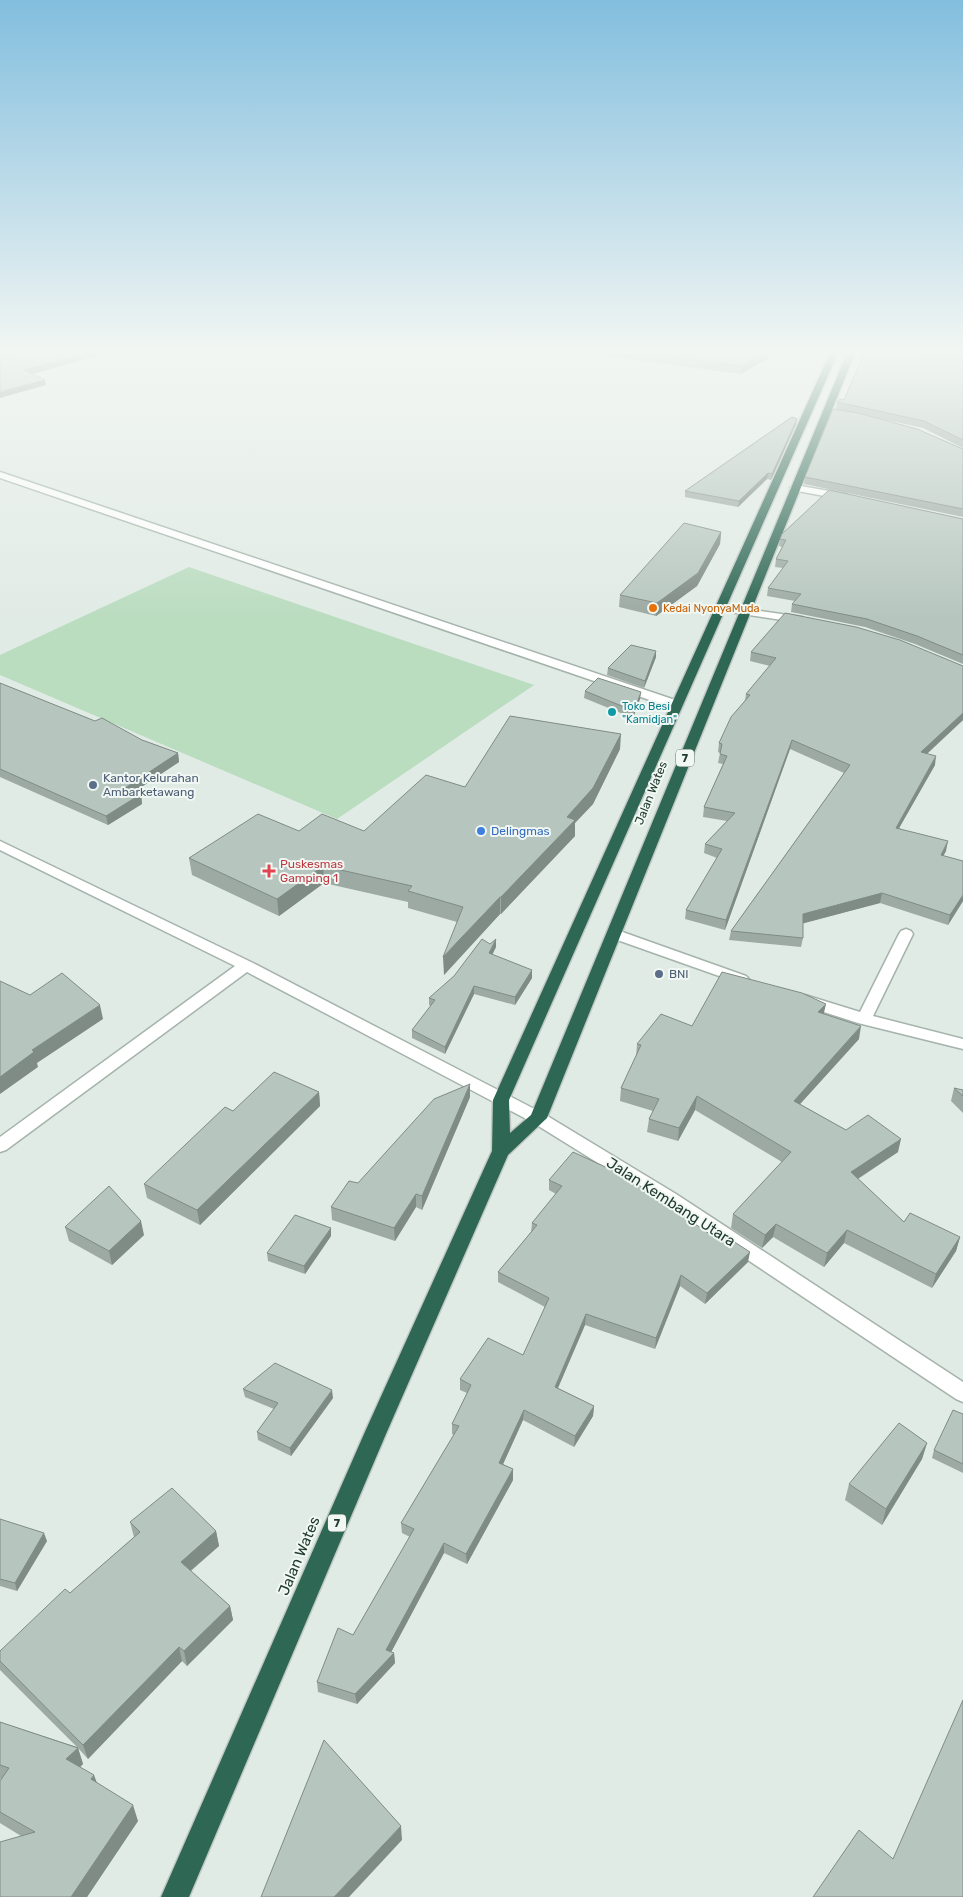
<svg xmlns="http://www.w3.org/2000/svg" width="963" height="1897" viewBox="0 0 963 1897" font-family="Rubik,sans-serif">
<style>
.green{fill:#badcbf}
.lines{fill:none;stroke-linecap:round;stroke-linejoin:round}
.minor-casing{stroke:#a4b3ab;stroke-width:3}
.highway-casing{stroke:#c1c8c5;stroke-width:3}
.minor{fill:#fff;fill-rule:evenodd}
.highway{fill:#2e6754;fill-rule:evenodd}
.wall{fill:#9daaa3}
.shaded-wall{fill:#7f8b85}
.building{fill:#b6c6be;stroke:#7f8b85}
.food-dot{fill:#e8710a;stroke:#f1f8f4;stroke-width:2}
.culture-dot{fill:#0f9aa8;stroke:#f1f8f4;stroke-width:2}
.service-dot{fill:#5c6f8a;stroke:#f1f8f4;stroke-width:2}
.shop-dot{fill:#3f7fe0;stroke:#f1f8f4;stroke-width:2}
.health-dot{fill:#e0444e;stroke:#f1f8f4;stroke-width:2}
.labels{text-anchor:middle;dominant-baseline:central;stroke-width:4;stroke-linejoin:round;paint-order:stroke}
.far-food-label{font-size:11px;fill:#c56008;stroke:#f1f8f4;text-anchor:start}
.far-culture-label{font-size:11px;fill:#0d838f;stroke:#f1f8f4;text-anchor:start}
.shield{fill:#f1f8f4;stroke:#60746c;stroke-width:1}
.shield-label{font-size:11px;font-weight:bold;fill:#223b31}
.service-label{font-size:12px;fill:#4e5e75;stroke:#f1f8f4;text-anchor:start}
.street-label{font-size:12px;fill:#223b31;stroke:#f1f8f4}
.shop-label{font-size:12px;fill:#366cbe;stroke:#f1f8f4;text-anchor:start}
.health-label{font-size:12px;fill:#be3a42;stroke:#f1f8f4;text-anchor:start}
.near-street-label{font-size:15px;fill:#223b31;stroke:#f1f8f4}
</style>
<rect width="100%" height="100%" fill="#e1ebe5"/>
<path class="green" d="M189,567L534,685L337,819L0,675V655Z"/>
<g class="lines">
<g class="minor-casing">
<g id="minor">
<path d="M0,472L681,702L683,705L677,709L673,708L0,478Z"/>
<path d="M795,485L846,494L851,497L846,500L792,490L790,488Z"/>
<path d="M720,605L802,617L807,620L802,623L716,610L715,608L716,606Z"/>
<path d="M0,841L251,962L544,1114L676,1194L963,1382V1402L956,1399L664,1204L532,1122L247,972L6,1150L0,1152V1137L235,966L0,850Z"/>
<path d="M614,929L746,976L749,979L746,982H736L609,937L607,934L609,931Z"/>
<path d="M906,929L911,931L913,934L873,1016L963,1039V1049L858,1023L799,1004L797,1000L799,996L805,995L860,1012L899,934L901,931Z"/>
</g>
</g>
<g class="highway-casing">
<path id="highway" d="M830,353H838L509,1100L510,1133L531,1115L847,353H855L547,1118L508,1155L386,1434L189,1897H161L364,1434L492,1151L493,1100Z"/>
</g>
<use href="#minor" class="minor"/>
<use href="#highway" class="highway"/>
</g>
<g class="wall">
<path d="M583,353H777L741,374Z"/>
<path d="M924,353H963V360Z"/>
<path d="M963,361V448L923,428L873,417L963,449V517L804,484L805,477L848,412L836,409L837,402Z"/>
<path d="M796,424L771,480L767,479L738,507L685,497V491Z"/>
<path d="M963,519V664L915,644L865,627L791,612L792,604L795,601L767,596L768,588L783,568L775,567L776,559L782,547L779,546L780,539Z"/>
<path d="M721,532L720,544L697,586L656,616L619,607L620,595Z"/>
<path d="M751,652L963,666V720L927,754L935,765L899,828L946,851L943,856L963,901L948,925L880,903L803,923V938L801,947L729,940L731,931L844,773L790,749L725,930L685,919L686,910L717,858L704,853L705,844L727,821L703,817L704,807L723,764L718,763L720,753L718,752L719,743L745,700L746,694L770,666L750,661Z"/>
<path d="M656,657L644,688L607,675L608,668Z"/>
<path d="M0,683L142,740L178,753L179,762L134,792L141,794L142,804L108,825L0,777Z"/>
<path d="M585,691L640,699L633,718L584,698Z"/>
<path d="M620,749L593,804L575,823V836L501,914H500L444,975L457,922L408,908V902L324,883L279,916L192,875L189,858L299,831H364L465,787Z"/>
<path d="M496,947L492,955L532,978L515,1005L474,994L445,1054L412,1038V1030L431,1006L429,1005V998Z"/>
<path d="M824,1014L859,1039L800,1104L846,1130L898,1152L858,1179L904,1222L960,1237L956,1251L932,1288L844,1243L824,1267L773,1237L762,1248L731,1228L733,1214L782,1162L695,1110L678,1141L647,1132L649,1119L653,1111L620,1101L621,1088L636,1057L637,1044L692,1026Z"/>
<path d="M954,1088L963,1090V1113L951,1101Z"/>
<path d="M319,1092L320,1106L200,1225L147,1198L144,1184Z"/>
<path d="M470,1097L422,1210L416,1207L395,1241L332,1220L331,1207L358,1183Z"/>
<path d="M549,1180L748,1262L705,1304L680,1286L655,1349L585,1325L558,1388L594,1406L593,1416L574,1447L523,1420L503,1464L513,1469V1480L467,1564L444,1553L391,1652L394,1653L395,1663L357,1704L318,1692L317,1682L353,1635L410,1537L402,1533L401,1523L454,1435L452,1434V1424L467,1393L460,1390V1379L523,1355L545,1307L498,1282V1272L531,1232L532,1223L556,1194L549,1190Z"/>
<path d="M65,1227L144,1235L112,1265L69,1241Z"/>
<path d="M331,1236L305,1274L268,1261L267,1253Z"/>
<path d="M243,1389L333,1398L291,1456L258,1440L257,1432L274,1409L245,1397Z"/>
<path d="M963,1414V1473L932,1458L934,1450Z"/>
<path d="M927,1443L922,1459L882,1525L845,1500L849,1484Z"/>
<path d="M0,1519L47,1541L17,1591L0,1586Z"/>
<path d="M130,1522L216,1531L219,1546L191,1571L230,1606L233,1620L187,1666L182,1661L88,1759L78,1748L83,1764L80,1767L138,1821L87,1897H0L21,1836L0,1823V1781L1,1779H0V1722L77,1747L0,1670V1651L70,1593L134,1537Z"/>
</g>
<g class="shaded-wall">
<path d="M0,353H8L0,356Z"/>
<path d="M87,353H108L25,376L24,370Z"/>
<path d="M766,353H777L741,374L742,366Z"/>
<path d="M45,380L46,385L0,398V392Z"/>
<path d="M797,419L796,424L771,480L772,474Z"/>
<path d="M768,473L767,479L738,507L739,501Z"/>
<path d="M721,532L720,544L697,586L656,616L657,603Z"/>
<path d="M656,651V657L644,688L645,681Z"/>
<path d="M641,692L640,699L633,718L634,711Z"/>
<path d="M963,713V720L919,761L921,752Z"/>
<path d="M621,734L620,749L593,804L575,823V836L501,914V897L567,817Z"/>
<path d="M792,740L790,749L725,930L726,920Z"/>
<path d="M178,753L179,762L126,797L125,788Z"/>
<path d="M936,756L935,765L894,837L896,828Z"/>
<path d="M141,794L142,804L108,825L106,816Z"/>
<path d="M948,841L946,851L939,864L941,855Z"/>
<path d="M323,866L324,883L279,916L277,899Z"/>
<path d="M882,893L880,903L801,924L803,914Z"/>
<path d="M963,895V901L948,925L950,915Z"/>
<path d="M500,897V914L444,975L443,957Z"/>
<path d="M496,939V947L489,961V953Z"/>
<path d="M532,970V978L515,1005V997Z"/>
<path d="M474,986V994L445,1054V1047Z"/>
<path d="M826,1004L823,1017L818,1012Z"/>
<path d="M100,1005L103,1019L37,1063L38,1067L0,1094V1077L32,1050Z"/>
<path d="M861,1026L859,1039L791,1114L794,1101Z"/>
<path d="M470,1084V1097L422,1210V1196Z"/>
<path d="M319,1092L320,1106L200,1225L197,1210Z"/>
<path d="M697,1096L695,1110L678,1141L679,1128Z"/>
<path d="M901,1139L898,1152L848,1185L851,1172Z"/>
<path d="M416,1194V1207L395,1241L394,1228Z"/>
<path d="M141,1221L144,1235L112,1265L109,1251Z"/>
<path d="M776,1224L773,1237L762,1248L765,1235Z"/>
<path d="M331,1228V1236L305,1274L304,1266Z"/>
<path d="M847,1230L844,1243L824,1267L827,1253Z"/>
<path d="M960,1237L956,1251L932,1288L936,1274Z"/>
<path d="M750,1252L748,1262L705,1304L707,1293Z"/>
<path d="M681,1275L680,1286L655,1349L656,1338Z"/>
<path d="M586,1314L585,1325L554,1397L555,1387Z"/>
<path d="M332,1390L333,1398L291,1456L290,1448Z"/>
<path d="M594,1406L593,1416L574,1447L575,1436Z"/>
<path d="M524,1410L523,1420L499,1473V1463Z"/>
<path d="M927,1443L922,1459L882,1525L886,1509Z"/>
<path d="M513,1469V1480L467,1564L466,1554Z"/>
<path d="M216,1531L219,1546L184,1576L181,1562Z"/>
<path d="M44,1533L47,1541L17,1591L15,1583Z"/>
<path d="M444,1543V1553L387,1660L386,1650Z"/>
<path d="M230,1606L233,1620L187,1666L184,1651Z"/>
<path d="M179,1647L182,1661L88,1759L83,1745Z"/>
<path d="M394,1653L395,1663L357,1704L355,1694Z"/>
<path d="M78,1748L83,1764L72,1775L66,1759Z"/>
<path d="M94,1775L100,1791L91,1779Z"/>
<path d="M133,1805L138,1821L87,1897H71Z"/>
<path d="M401,1826L402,1840L349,1897H334Z"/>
</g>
<g class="building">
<path d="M14,353H87L24,370L45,380L0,392V358Z"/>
<path d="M636,353H766L742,366Z"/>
<path d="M864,353H923L963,361V440L924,421L837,402L840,399L844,400Z"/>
<path d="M833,409L858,413L917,429L963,449V509L805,477Z"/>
<path d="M792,417L797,419L772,474L768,473L739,501L685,491Z"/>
<path d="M829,490L963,519V655L917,636L867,619L792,604L801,594L768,588L788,561L776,559L786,540L780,539L782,534Z"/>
<path d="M684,523L721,532L698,573L657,603L620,595Z"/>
<path d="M785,613L856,627L900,640L963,666V713L921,752L936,756L896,828L948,841L941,855L963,861V895L950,915L882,893L803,914V938L731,931L850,765L792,740L726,920L686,910L722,849L705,844L735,813L704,807L727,756L720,754L722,744L719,743L731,717L750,695L746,694L776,658L751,652Z"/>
<path d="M631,645L656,651L645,681L608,668Z"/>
<path d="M598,678L641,692L634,711L585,691Z"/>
<path d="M0,683L95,721L102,718L142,740L178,753L125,788L141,794L106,816L0,769Z"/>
<path d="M510,716L621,734L593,788L567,817L575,820L501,897H500L443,957L463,907L408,891L412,886L323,866L277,899L189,858L258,814L299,831L322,814L364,831L426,775L465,787Z"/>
<path d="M482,939L490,944L496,939L489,953L532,970L515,997L474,986L445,1047L412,1030L435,1000L429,998L454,976Z"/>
<path d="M722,972L802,993L826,1004L818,1012L861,1026L794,1101L846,1130L868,1115L901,1139L851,1172L904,1222L910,1213L960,1237L936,1274L847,1230L827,1253L776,1224L765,1235L733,1214L791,1152L697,1096L679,1128L649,1119L659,1099L621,1088L641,1045L637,1044L661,1014L692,1026Z"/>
<path d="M62,973L100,1005L32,1050L34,1052L0,1077V981L30,995Z"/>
<path d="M274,1072L319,1092L197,1210L144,1184L225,1107L233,1111Z"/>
<path d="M470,1084L422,1196L416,1194L394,1228L331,1207L349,1181L358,1183L434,1099Z"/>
<path d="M954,1088L963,1090V1096Z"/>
<path d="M573,1152L627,1177L714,1237L719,1232L750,1252L707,1293L681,1275L656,1338L586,1314L555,1387L594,1406L575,1436L524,1410L499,1463L513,1469L466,1554L444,1543L386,1650L394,1653L355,1694L317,1682L338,1628L353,1635L414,1529L401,1523L459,1426L452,1424L471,1385L460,1379L488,1338L523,1355L549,1298L498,1272L537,1225L532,1223L562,1186L549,1180Z"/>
<path d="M109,1186L141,1221L109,1251L65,1227Z"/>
<path d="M295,1215L331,1228L304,1266L267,1253Z"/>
<path d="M275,1363L332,1390L290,1448L257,1432L278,1403L243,1389Z"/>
<path d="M953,1410L963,1414V1464L934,1450Z"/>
<path d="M899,1423L927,1443L886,1509L849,1484Z"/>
<path d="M172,1488L216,1531L181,1562L230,1606L184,1651L179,1647L83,1745L0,1661V1651L65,1589L70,1593L140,1532L130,1522Z"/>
<path d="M0,1519L44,1533L15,1583L0,1579Z"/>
<path d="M963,1700V1897H813L859,1830L893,1859Z"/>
<path d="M0,1722L78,1748L66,1759L94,1775L91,1779L133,1805L71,1897H0V1842L35,1832L0,1812V1781L9,1768L0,1765Z"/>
<path d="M324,1740L401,1826L334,1897H261Z"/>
</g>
<linearGradient id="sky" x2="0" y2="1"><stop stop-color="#82bede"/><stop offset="0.57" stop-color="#f2f6f3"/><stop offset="1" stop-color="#f2f6f3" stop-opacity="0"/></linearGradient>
<rect width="963" height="618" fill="url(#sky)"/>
<circle class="food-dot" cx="653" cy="608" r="5"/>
<circle class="culture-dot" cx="612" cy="712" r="5"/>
<g class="service-dot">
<circle cx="93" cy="785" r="5"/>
<circle cx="659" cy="974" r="5"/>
</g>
<circle class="shop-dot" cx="481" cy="831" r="5"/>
<path class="health-dot" d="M266.5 863.5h5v5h5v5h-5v5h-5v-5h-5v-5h5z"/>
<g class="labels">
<g class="far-food-label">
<text x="663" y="608">Kedai NyonyaMuda</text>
</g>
<g class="far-culture-label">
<text x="622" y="706">Toko Besi<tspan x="622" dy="13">"Kamidjan"</tspan></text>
</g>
<g class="shield">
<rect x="676" y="749.5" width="18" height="17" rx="4"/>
<rect x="328" y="1514.5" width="18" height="17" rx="4"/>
</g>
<g class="shield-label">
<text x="685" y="758">7</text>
<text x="337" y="1523">7</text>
</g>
<g class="service-label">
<text x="103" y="778">Kantor Kelurahan<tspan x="103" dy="14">Ambarketawang</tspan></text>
<text x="669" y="974">BNI</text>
</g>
<g class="street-label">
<text transform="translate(651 793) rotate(-68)">Jalan Wates</text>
</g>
<g class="shop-label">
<text x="491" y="831">Delingmas</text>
</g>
<g class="health-label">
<text x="280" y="864">Puskesmas<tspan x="280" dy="14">Gamping 1</tspan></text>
</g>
<g class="near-street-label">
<text transform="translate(671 1202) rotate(33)">Jalan Kembang Utara</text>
<text transform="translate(299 1556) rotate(-67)">Jalan Wates</text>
</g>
</g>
</svg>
